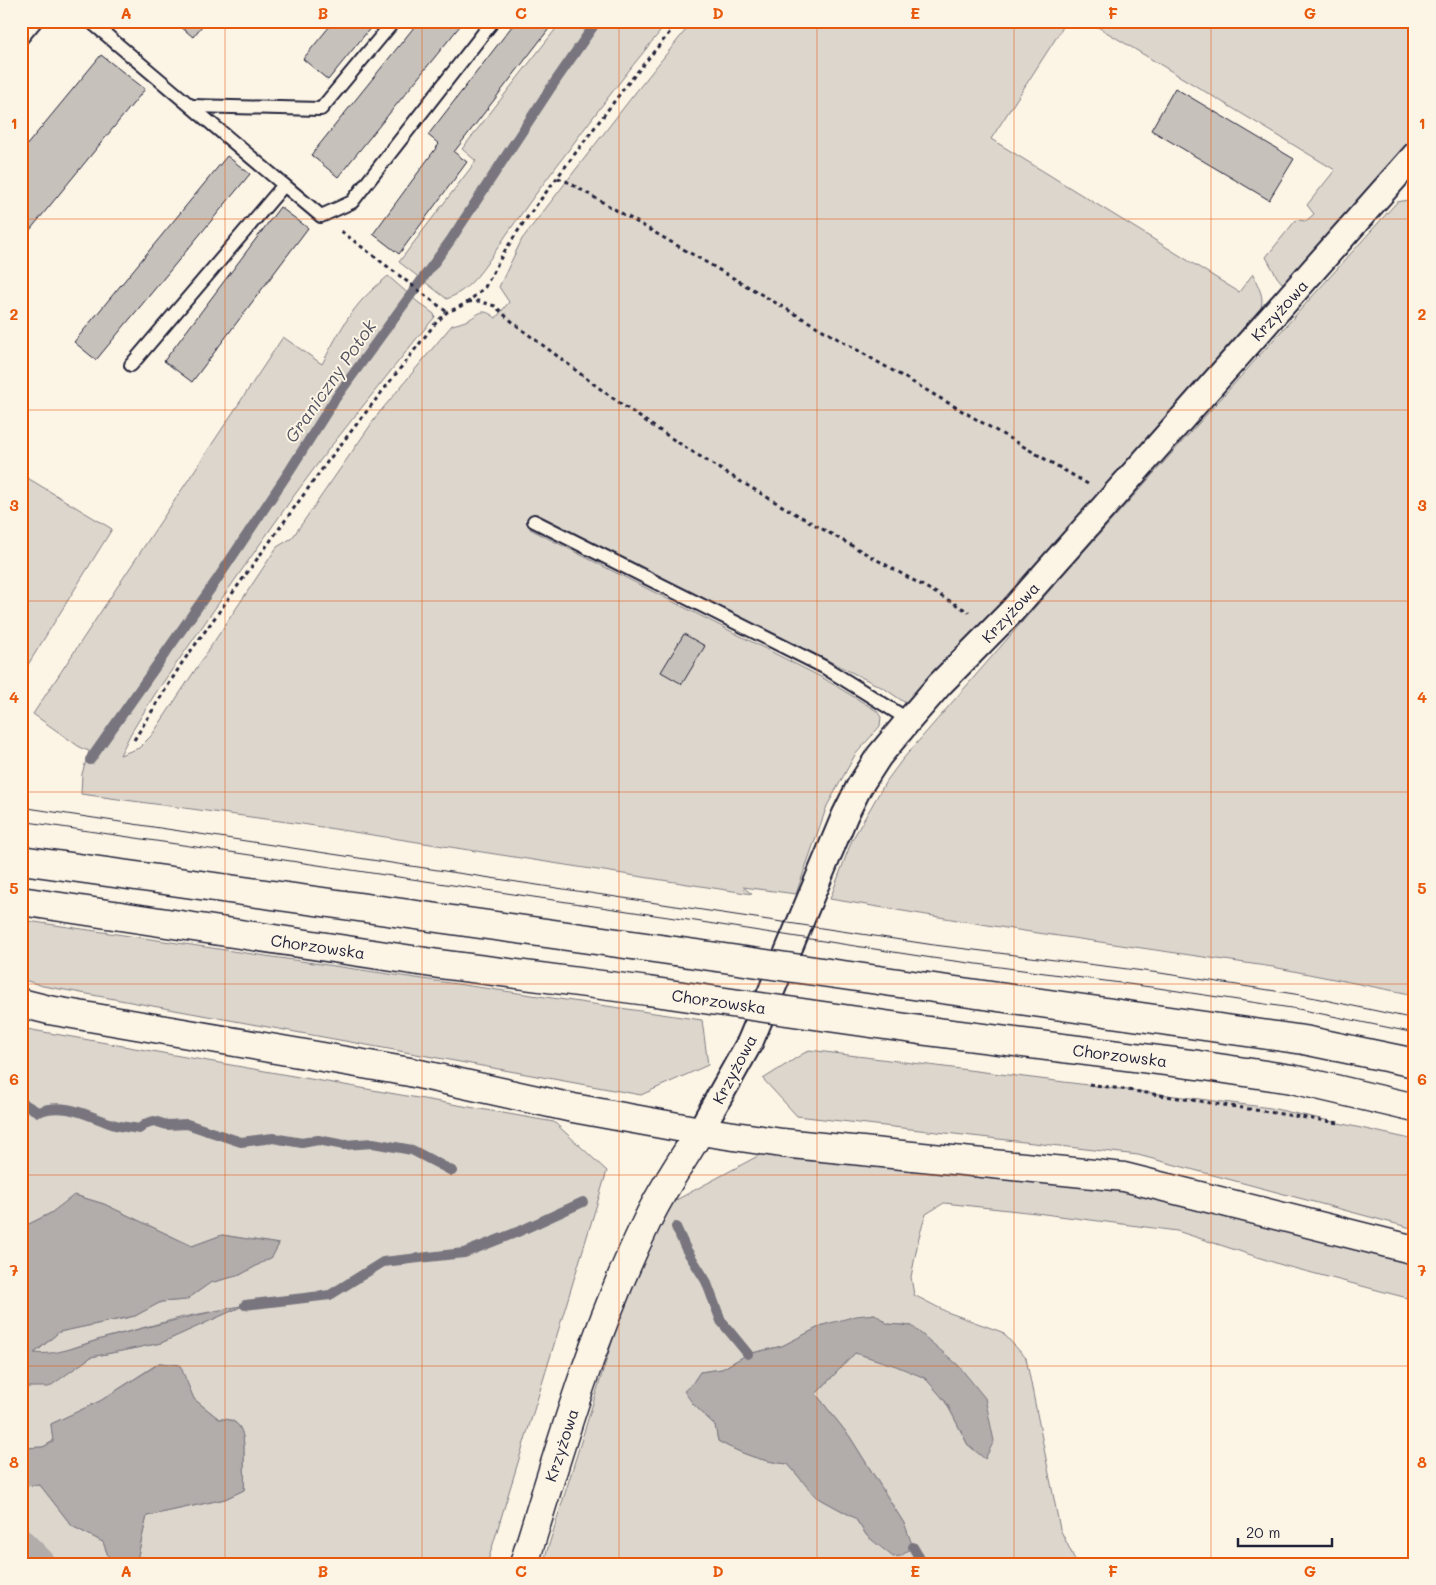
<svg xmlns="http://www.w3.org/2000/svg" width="1436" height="1585" viewBox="0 0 1436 1585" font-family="Mali,sans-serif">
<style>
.green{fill:#dcd6cc;stroke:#7f7c84;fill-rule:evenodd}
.water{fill:#b2adab;stroke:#78757e}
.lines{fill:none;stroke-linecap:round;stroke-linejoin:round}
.stream{stroke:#78757e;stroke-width:10}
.canal{stroke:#b2adab;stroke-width:32}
.building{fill:#c6c1bb;stroke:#22223b}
.lane-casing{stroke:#22223b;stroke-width:16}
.street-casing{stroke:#22223b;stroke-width:29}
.secondary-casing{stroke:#22223b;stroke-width:31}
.primary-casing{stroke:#22223b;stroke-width:31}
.path{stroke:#22223b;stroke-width:3;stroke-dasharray:4 4;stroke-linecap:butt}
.lane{stroke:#fcf5e5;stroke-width:12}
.street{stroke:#fcf5e5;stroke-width:25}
.secondary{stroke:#fcf5e5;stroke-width:28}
.primary{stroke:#fcf5e5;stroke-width:28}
.tram{stroke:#22223b;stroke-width:1}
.primary-bridge-casing{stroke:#22223b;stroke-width:31;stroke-linecap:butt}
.primary-bridge{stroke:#fcf5e5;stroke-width:28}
.grid{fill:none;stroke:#e8590c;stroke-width:1;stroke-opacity:0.55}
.labels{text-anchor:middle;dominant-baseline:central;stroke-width:4;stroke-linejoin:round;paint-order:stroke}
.street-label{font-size:16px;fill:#22223b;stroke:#fcf5e5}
.water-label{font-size:18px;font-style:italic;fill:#545362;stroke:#fcf5e5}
.neatline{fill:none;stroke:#e8590c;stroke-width:2}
.grid-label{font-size:16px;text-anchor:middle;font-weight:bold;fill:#e8590c}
</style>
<rect width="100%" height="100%" fill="#fcf5e5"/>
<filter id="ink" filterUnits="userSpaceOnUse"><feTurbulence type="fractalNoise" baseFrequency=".02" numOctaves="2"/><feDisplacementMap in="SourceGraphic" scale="10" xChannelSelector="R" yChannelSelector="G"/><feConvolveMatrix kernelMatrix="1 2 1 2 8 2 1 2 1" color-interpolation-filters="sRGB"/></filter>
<g filter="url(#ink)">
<g class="green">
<path d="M562,21H669C621,78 577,139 532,199C521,215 509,230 499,246C484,267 472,289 447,299L399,262L476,161L462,149Z"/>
<path d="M693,21H1067L991,139L1239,292L1253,274C1261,294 1267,299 1256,319L1010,600L914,698L904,702L885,689L537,515L530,529L823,678L877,711L881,717L880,726L855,755L827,806L796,894L743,887L752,894L302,824L81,794L82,774L89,751L81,748L33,714L283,337L322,364C334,342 345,319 362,300C370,291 380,283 388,276L419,303L434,314L435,317L417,338L328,450L293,497L155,694L131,733L120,755L139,748L152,735L277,547L292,538L379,413L452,325C457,324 463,322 468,320C481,313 482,307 496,318L509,302L499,287L522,239L635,93Z"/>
<path d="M1088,21H1415V137L1292,281L1282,283L1277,277L1266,257L1296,220L1306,221L1314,214L1307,205L1335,170Z"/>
<path d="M1408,200H1415V995L1273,967L1024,931L830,899L852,840L885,783L902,760L1069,568L1397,202Z"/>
<path d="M21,474L112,529L21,676Z"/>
<path d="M21,920L702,1020L708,1065L641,1095L43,986L21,979Z"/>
<path d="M21,1028L554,1122L607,1171L487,1564H136L147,1516L225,1499L244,1490C245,1479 244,1469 244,1458C244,1439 245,1417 219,1419L194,1399L179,1365L159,1363L100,1401L51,1424L53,1441L43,1447L25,1448L21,1440V1387L49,1386L91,1357L161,1343L242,1306L183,1317L97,1340L55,1354H34L59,1332L135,1316L161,1302L186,1300L210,1283L240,1275L272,1257L279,1244L222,1235L192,1246L104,1204L75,1195L51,1213L21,1228Z"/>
<path d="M809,1050L1271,1108L1415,1140V1229L1138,1155L797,1116L763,1079Z"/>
<path d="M782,1143L1124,1177L1415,1250V1300L1282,1265L1177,1231L1036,1213L944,1203L926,1214L919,1237L911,1277L914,1295L947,1312L1002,1332L1026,1358L1060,1529L1077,1564H543L652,1213ZM874,1314L888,1324L912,1326L968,1445C958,1426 942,1389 924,1378C906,1366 875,1359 855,1353L816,1394L850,1437L905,1525L873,1540L867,1536L855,1518L815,1496L788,1464C763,1462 739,1453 718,1441L715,1425L693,1404L692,1384L700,1372L722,1369L748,1354L782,1346L823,1325Z"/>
<path d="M40,1485L72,1526L103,1542L110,1561L128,1564H21V1486Z"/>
</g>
<g class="water">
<path d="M74,1195L104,1204L192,1246L222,1235L279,1244L272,1257L240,1275L210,1283L186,1300L161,1302L135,1316L59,1332L34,1353C61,1356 84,1343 109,1337C154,1325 199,1314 245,1305L161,1343L91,1357L49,1387H21V1228L51,1213Z"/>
<path d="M875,1314L888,1324L912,1326L958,1365L985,1398L994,1441L985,1459L968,1445L946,1402L925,1378L896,1366L855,1353L816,1394L850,1437L905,1525L913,1547L901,1556L893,1557L867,1536L855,1518L815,1496L788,1464C763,1462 739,1453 718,1441L715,1425L693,1404L684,1391L692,1384L700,1372L722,1369L748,1354L782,1346L823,1325L856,1316Z"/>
<path d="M160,1363L180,1365L194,1399L219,1419C245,1418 244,1438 244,1458C244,1469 245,1479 244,1490L225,1499L147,1516L136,1564L110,1561L103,1542L72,1526L40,1485L21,1486V1440L25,1448L43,1447L53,1442L51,1424L100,1401Z"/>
</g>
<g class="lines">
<g class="stream">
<path d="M90,760L216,581L290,470L335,399L450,241L550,89L597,21"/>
<path d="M21,1102L38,1112C64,1101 88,1116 112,1124C120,1127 131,1127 139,1129L147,1123L154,1121L167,1125L187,1124L241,1142L273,1138L302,1143L318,1140L344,1145L373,1143L412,1150L452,1171"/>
<path d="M676,1227L686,1249L706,1281L721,1321L748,1354"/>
<path d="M245,1305L330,1295L383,1262L464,1253L520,1231L583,1202"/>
<path d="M913,1547L923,1564"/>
</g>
<path class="canal" d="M21,1545L40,1564"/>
</g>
<g class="building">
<path d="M174,21H206L193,37Z"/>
<path d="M334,21H376L328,80L303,59Z"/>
<path d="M419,21H464L338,177L311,155Z"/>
<path d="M516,21H555L454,152L467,162L399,254L373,234L439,144L428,135Z"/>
<path d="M101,55L145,89L21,241V152Z"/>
<path d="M1175,88L1294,159L1269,200L1151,130Z"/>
<path d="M227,156L250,174L96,360L74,342Z"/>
<path d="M280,207L308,228L192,382L164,361Z"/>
<path d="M684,634L705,646L682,684L661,672Z"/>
</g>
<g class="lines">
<g class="lane-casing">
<g id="lane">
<path d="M90,21L284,185L131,365"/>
<path d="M21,39L36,21"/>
<path d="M192,106L321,109L394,21"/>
<path d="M284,185L321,216L352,202L493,21"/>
<path d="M534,521L824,667L909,720"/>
</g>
</g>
<g class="street-casing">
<path id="street" d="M700,1131L750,1042L845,815L859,787L879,756L909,720L940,684L1012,611L1415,155"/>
</g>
<g class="secondary-casing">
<path id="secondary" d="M524,1564C560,1447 594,1329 648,1219C663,1188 683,1160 700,1131L782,1143L1124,1177L1415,1250"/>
</g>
<g class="primary-casing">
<g id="primary">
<path d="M21,860L675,951"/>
<path d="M21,901L439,964L648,991"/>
<path d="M927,987L1304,1040L1415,1063"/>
<path d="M21,1003L49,1010L410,1072L573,1108L700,1131"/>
<path d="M920,1030L1198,1065L1292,1079L1415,1108"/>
</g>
</g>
<g class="path">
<path d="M558,178L566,181L1088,484"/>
<path d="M341,231L447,312"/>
<path d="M468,302L478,301L495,306C517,328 545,346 569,365C692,462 834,534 969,612"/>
<path d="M134,740L182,663L328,461L434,325L447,312L457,308L468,302L485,287L504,252L526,219L625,87L679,21"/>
<path d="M1089,1084L1339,1123"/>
</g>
<use href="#lane" class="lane"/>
<use href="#street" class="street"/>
<use href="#secondary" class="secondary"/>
<use href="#primary" class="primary"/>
<g class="tram">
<path d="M21,807L934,945L1160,973L1301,995L1415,1019"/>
<path d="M21,821L695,921L932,958L1158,988L1298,1009L1415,1033"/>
</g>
<g class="primary-bridge-casing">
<g id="primary-bridge">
<path d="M675,951L927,987"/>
<path d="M648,991L920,1030"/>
</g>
</g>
<use href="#primary-bridge" class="primary-bridge"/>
</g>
</g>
<path class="grid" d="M225,21V1564M422,21V1564M619,21V1564M817,21V1564M1014,21V1564M1211,21V1564M21,219H1415M21,410H1415M21,601H1415M21,792H1415M21,984H1415M21,1175H1415M21,1366H1415"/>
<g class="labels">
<g class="street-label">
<text transform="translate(1279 310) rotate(-48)">Krzyżowa</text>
<text transform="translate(1010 612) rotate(-47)">Krzyżowa</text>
<text transform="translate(318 946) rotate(8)">Chorzowska</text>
<text transform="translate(719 1001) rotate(8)">Chorzowska</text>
<text transform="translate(1120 1055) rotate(7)">Chorzowska</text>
<text transform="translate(734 1069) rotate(-62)">Krzyżowa</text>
<text transform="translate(561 1445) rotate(-72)">Krzyżowa</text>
</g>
<g class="water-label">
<text transform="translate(330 381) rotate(-55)">Graniczny Potok</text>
</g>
</g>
<rect width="1436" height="1585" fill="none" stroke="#fcf5e5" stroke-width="55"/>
<path d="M1238 1538v8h94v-8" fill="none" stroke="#22223b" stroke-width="2.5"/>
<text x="1246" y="1538" font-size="15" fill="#22223b" stroke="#fcf5e5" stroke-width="4" paint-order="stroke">20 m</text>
<rect x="28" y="28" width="1380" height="1530" class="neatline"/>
<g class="grid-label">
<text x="126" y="19">A</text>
<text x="323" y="19">B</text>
<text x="521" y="19">C</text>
<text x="718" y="19">D</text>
<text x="915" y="19">E</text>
<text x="1113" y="19">F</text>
<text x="1310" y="19">G</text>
<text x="14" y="129">1</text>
<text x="1422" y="129">1</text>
<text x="14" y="320">2</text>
<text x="1422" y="320">2</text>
<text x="14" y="511">3</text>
<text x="1422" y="511">3</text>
<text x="14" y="703">4</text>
<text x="1422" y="703">4</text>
<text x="14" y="894">5</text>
<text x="1422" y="894">5</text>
<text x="14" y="1085">6</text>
<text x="1422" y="1085">6</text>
<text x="14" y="1276">7</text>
<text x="1422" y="1276">7</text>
<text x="14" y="1468">8</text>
<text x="1422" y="1468">8</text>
<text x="126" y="1577">A</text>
<text x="323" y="1577">B</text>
<text x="521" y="1577">C</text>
<text x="718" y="1577">D</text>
<text x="915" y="1577">E</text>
<text x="1113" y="1577">F</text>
<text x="1310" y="1577">G</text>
</g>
</svg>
